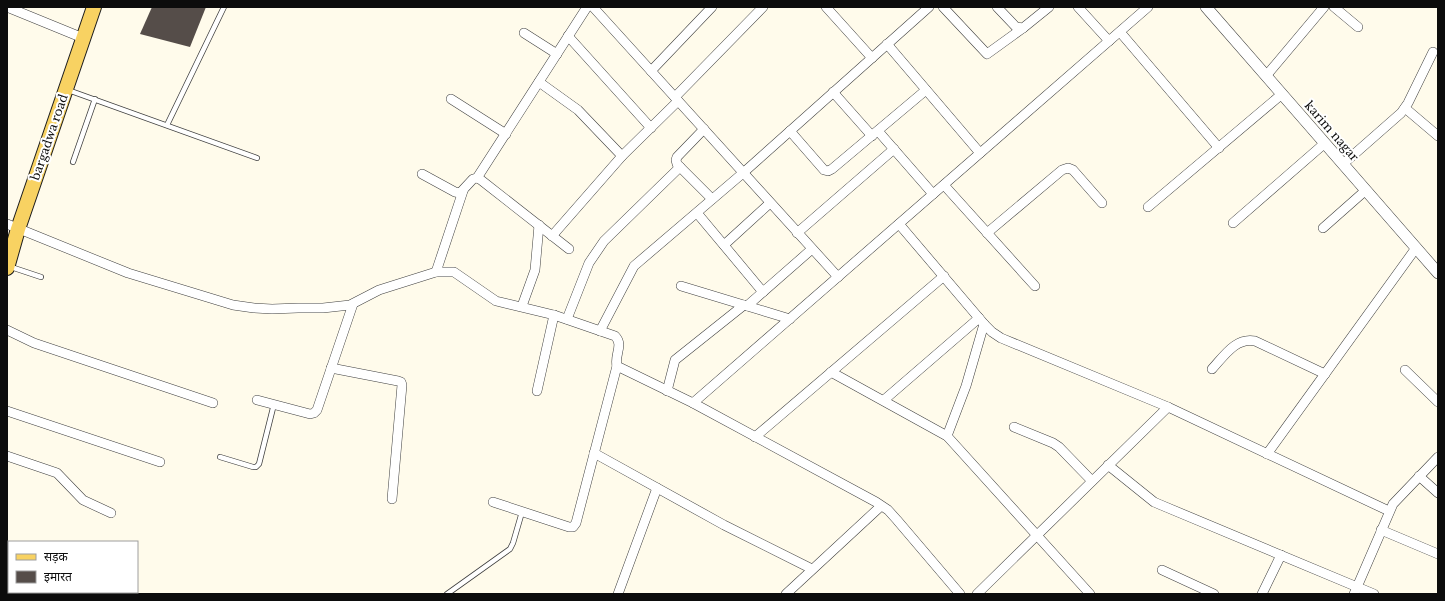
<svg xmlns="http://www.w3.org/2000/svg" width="1445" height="601" viewBox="0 0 1445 601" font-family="'Libre Baskerville','Noto Sans Devanagari',serif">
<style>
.building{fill:#554d49}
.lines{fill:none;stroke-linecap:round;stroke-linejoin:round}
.service-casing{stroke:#3f3f3f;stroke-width:6}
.minor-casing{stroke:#3f3f3f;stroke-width:10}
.tertiary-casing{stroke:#3f3f3f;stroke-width:12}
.primary-casing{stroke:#1d1d1d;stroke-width:16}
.service{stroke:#fff;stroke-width:4.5}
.minor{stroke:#fff;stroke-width:9}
.tertiary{stroke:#fff;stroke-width:11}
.primary{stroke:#f8d262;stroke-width:14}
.labels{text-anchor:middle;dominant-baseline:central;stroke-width:4;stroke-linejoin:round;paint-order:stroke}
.street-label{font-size:12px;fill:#0c0c0c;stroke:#fff}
</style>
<rect width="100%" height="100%" fill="#fffbeb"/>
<path class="building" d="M152,7H206L190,47L140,34Z"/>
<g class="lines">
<g class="service-casing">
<g id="service">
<path d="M68,90L257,158"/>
<path d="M167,125L224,7"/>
<path d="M73,162L95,99"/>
<path d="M8,266L41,277"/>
<path d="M220,457L253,467H256L259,464L274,404"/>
<path d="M447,594L510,549L513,543L522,512"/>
</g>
</g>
<g class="minor-casing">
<g id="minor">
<path d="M7,7L83,38"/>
<path d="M593,7L838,277"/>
<path d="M826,7L872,58"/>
<path d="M943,7L987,54L1023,28"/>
<path d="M997,7L1016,27L1023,28L1049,7"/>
<path d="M1078,7L1109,41"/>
<path d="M1334,7L1358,27"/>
<path d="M1120,32L1219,148"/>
<path d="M524,33L557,54"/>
<path d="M568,36L651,128"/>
<path d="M887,44L980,153"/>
<path d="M651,71L712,7"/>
<path d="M1266,76L1324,7"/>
<path d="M539,82L578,110L622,156"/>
<path d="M833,92L872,136"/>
<path d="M675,97L763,7"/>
<path d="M451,99L506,134"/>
<path d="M1405,108L1438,136"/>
<path d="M704,129L677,157L676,160L677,164L712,199"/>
<path d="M790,131L824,170L828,171L832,169L926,90"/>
<path d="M878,131L933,194"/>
<path d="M1343,164L1401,113L1408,103L1433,52"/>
<path d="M422,174L455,192L460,193L473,179L477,178L481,180L569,249"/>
<path d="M477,178L587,7"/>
<path d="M944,185L1035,286"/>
<path d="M1148,207L1282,94"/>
<path d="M697,213L763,292"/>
<path d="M1233,223L1325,143"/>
<path d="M7,224L128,273L233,305L254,308L272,309L298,308H323L350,305L379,290L436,272H454L496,301L554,315L615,336C624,345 614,355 617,366L621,368L693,403L876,502L888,510L897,520L960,594"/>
<path d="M899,224L984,324L992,332L1001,338L1168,407L1389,511"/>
<path d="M1323,228L1366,190"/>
<path d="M797,233L894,149"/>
<path d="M987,233L1062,170L1068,168L1073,170L1102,203"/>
<path d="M552,236L622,156L678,101"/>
<path d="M724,245L770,203"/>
<path d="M436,272L463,191"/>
<path d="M681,286L790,319"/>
<path d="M522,306L535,270L539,225"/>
<path d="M747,306L812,249"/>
<path d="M567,319L589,263L604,241L680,167"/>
<path d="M7,330L34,343L213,403"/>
<path d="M600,331L634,266L743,173L929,7"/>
<path d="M331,368L398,381L401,382L402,385L392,499"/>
<path d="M1212,369C1224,356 1236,337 1255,341L1325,374"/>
<path d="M1405,370L1438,402"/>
<path d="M831,372L947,436L1090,594"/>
<path d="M537,391L554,315"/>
<path d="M667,391L675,360L744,305"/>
<path d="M257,400L310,414L314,413L317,410L353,304"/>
<path d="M884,400L979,318"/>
<path d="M693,403L1148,7"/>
<path d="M7,411L160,462"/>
<path d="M1014,427L1053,443L1059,447L1092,481"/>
<path d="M947,436L966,386L984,324"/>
<path d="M755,437L944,276"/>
<path d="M594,453L724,525L812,569"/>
<path d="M1267,454L1416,248"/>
<path d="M7,456L57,473L83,500L111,513"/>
<path d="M1108,465L1154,502L1161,505L1374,594"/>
<path d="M1419,476L1438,493"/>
<path d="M493,502L569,527H573L576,523L617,366"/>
<path d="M1381,530L1438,554"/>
<path d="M1162,570L1214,594"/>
<path d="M618,594L657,488"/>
<path d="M786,594L881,506"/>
<path d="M977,594L1168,407"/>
<path d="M1262,594L1281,555"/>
<path d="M1354,594L1393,504L1438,457"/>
</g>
</g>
<g class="tertiary-casing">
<path id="tertiary" d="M1206,7L1438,273"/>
</g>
<g class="primary-casing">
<path id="primary" d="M7,268L18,229L94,7"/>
</g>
<use href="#service" class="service"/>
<use href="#minor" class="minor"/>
<use href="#tertiary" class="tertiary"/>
<use href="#primary" class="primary"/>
</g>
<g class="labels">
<g class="street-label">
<text transform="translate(1332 131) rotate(49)">karim nagar</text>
<text transform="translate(49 137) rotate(-71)">bargadwa road</text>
</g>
</g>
<rect width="1445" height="601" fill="none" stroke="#0c0c0c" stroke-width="16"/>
<rect x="8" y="541" width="130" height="52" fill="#ffffff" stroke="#9e9e9e"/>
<rect x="16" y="554" width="20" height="6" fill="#f8d262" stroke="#9e9e9e"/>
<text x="44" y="561" font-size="12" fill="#0c0c0c">सड़क</text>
<rect x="16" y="571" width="20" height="12" fill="#554d49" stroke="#9e9e9e"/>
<text x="44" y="581" font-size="12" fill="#0c0c0c">इमारत</text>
</svg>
